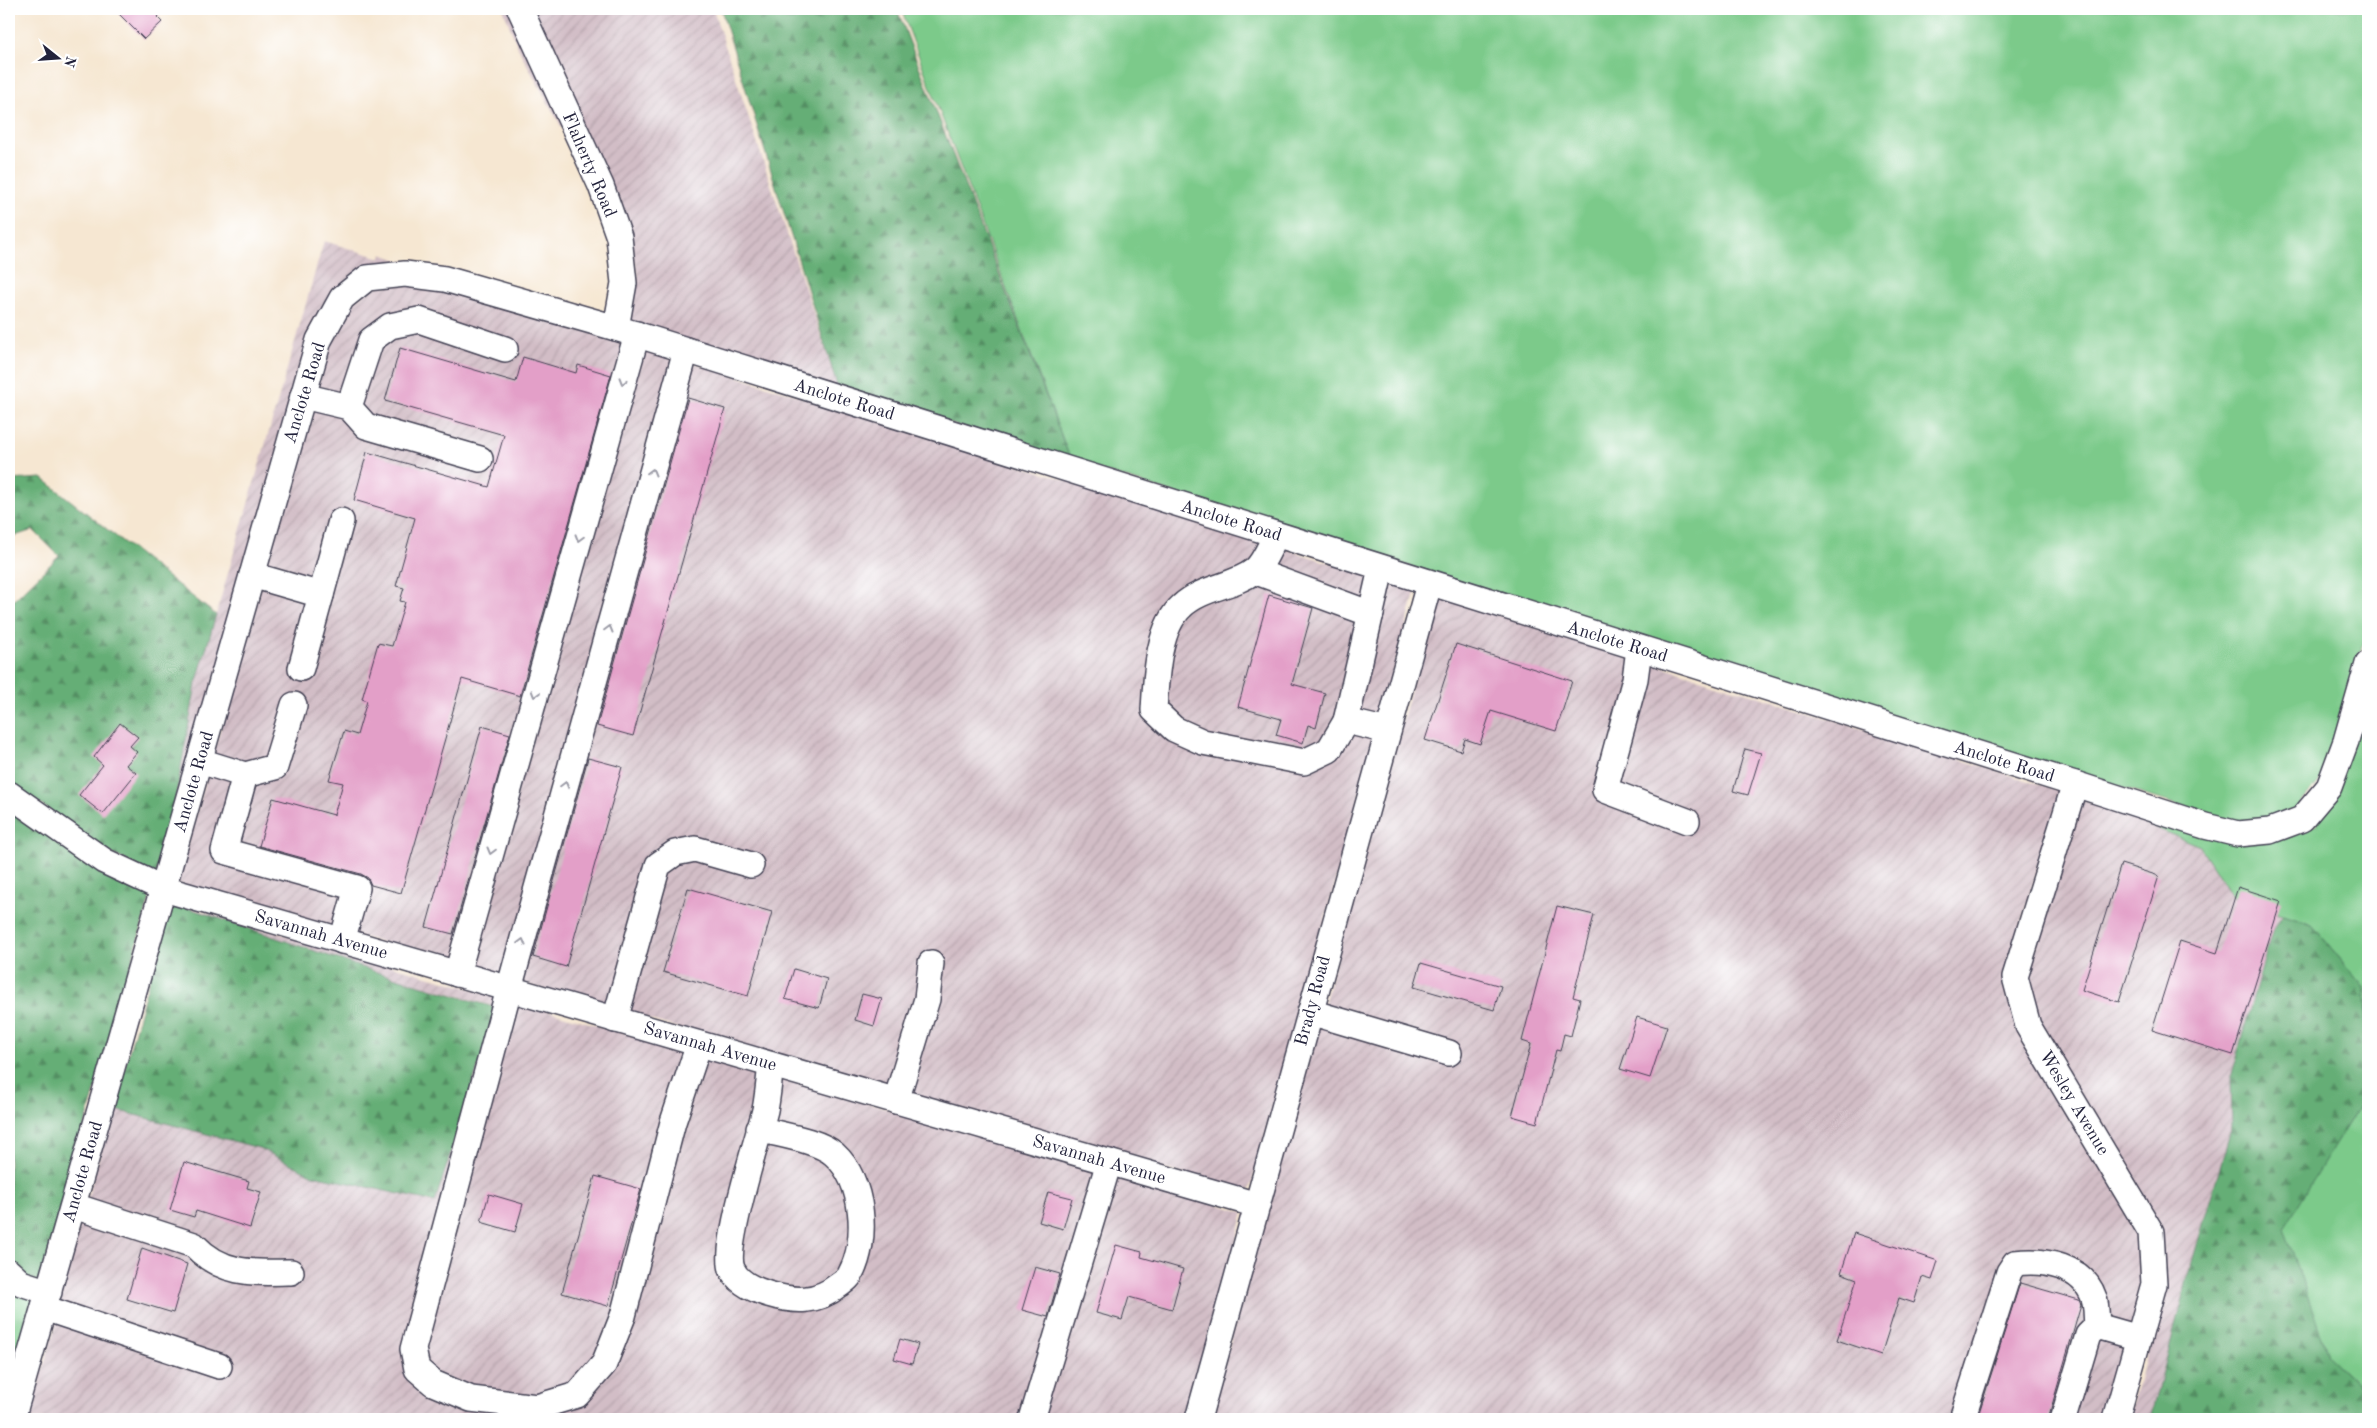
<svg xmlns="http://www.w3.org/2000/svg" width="2377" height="1428" viewBox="0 0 2377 1428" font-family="'Old Standard TT',serif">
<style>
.industrial{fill:url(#industrial-furrows)}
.grass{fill:#7cca8a;stroke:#4f7662}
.forest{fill:url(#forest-firs);stroke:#446858}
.park{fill:url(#park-tufts);stroke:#4f7662}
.building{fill:#e39fc8}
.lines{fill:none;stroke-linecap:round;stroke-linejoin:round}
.minor-casing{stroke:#424052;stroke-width:28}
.minor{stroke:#fff;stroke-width:25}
.oneway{stroke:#9c9ca7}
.labels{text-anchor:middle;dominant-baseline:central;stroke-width:4.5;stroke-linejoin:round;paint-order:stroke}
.street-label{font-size:18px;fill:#22223b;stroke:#fff}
</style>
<defs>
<pattern id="industrial-furrows" width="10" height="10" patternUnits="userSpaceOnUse" patternTransform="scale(1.25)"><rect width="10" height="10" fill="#d2bdc6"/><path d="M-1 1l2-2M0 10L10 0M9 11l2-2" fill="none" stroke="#b4a2ab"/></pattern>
<pattern id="forest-firs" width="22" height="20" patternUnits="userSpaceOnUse" patternTransform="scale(1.25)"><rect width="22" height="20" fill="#65ae76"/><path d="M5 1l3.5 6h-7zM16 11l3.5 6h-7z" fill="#538d62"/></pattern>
<pattern id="park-tufts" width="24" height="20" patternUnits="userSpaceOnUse" patternTransform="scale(1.25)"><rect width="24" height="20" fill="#7cca8a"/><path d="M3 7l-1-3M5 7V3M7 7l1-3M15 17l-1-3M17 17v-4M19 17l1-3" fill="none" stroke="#6bad78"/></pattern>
</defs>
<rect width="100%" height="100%" fill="#fff"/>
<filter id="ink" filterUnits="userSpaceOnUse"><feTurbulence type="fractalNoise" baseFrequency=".02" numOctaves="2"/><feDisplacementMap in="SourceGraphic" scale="10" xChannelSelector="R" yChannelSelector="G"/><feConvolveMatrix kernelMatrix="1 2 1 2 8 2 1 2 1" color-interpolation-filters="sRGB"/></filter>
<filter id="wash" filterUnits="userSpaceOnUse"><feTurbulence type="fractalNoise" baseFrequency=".0096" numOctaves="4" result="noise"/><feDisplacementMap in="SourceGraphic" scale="20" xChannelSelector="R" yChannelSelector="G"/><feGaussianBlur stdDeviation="1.12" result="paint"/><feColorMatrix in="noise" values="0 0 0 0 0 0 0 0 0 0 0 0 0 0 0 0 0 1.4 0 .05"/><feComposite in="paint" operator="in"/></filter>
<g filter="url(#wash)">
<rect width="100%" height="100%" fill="#f6e7d2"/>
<g class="industrial">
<path d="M503,9H713L838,388L629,322L638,274L629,236L612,219L518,48Z"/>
<path d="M324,241L381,258L382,254L411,265L333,293L171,823L196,684Z"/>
<path d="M406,284L443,288L614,338L1416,590L1249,1193L177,883L329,344L351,304L372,287Z"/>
<path d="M1437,596L2061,791L2005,974L2140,1235L2143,1282L2105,1419H1209Z"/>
<path d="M2082,799L2200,846L2233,898L2284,915L2273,929L2231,1075L2232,1126L2187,1279L2151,1419H2128L2164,1287L2038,1023L2026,978Z"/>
<path d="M171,902L1244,1212L1187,1419H28L60,1311L56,1308L113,1109L259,1148L313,1175L497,1007L376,972Z"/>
</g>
<g class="grass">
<path d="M901,9H2368V624L2336,738L2319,782L2295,810L2267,822L2238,824L1071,461Z"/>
<path d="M2368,703V1045L2365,989L2312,925L2233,898L2200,846L2082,799L2202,836L2301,830L2305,832L2309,827L2317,824L2315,820Z"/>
<path d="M2368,1091V1394L2328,1355L2283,1228Z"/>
</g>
<g class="forest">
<path d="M721,9H897L1071,461L838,388Z"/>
<path d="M42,478L216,615L196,684L171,823L156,875L110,853L9,782V605L59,556L33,530L9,538V480Z"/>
<path d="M9,806L151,894L38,1291L9,1264Z"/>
<path d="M171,902L376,972L497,1008L435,1202L313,1175L259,1148L113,1109Z"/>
<path d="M2284,915L2312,925L2365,989L2368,1091L2284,1228L2328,1355L2368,1394V1419H2151L2187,1279L2232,1126L2231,1075L2273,929Z"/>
</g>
<path class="park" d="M9,1264L38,1291L9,1391Z"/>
<g id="blocks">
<g class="building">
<path d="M114,9H166L157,17L162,22L144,39Z"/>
<path d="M400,348L516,382L523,357L576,373L578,365L611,375L520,696L462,679L401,893L371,885L368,878L361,874L259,846L273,798L334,815L343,783L329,780L344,731L357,735L367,701L362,699L378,643L392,646L405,602L400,601L404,588L396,586L415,518L354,500L367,452L489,487L504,435L385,401Z"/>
<path d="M688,398L725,409L633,736L597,726Z"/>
<path d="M1269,595L1313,608L1292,684L1325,693L1316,728L1308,725L1303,743L1276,735L1281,719L1238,707Z"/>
<path d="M1456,644L1572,681L1556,731L1491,711L1480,744L1465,739L1461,751L1425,740Z"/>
<path d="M120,723L138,737L130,746L137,752L126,765L136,773L103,814L79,795L103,765L94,757Z"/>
<path d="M482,726L510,734L453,934L426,927Z"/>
<path d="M1745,749L1761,753L1748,795L1733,791Z"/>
<path d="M588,758L622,767L566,967L533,957Z"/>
<path d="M2121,864L2159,876L2119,1002L2082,990Z"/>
<path d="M2238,887L2281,901L2233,1055L2152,1030L2180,941L2217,953Z"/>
<path d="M688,888L772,912L748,996L663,972Z"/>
<path d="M1557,906L1594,915L1573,997L1580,999L1571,1036L1564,1034L1560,1051L1556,1050L1537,1123L1512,1116L1531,1044L1522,1041Z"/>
<path d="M1421,963L1501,986L1494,1010L1414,987Z"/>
<path d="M794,969L827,979L819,1008L785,999Z"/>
<path d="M862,994L882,999L874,1026L855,1020Z"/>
<path d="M1637,1017L1667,1026L1650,1078L1620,1069Z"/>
<path d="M184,1162L249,1181L247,1188L261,1192L250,1228L196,1211L194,1217L170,1210Z"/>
<path d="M595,1176L641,1189L608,1306L562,1293Z"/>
<path d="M1048,1192L1072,1198L1063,1229L1039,1222Z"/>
<path d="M489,1194L523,1204L515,1232L481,1222Z"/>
<path d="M1854,1233L1938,1261L1932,1280L1922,1277L1914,1303L1899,1298L1881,1355L1837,1340L1857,1279L1841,1273Z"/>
<path d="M1116,1245L1142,1252L1141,1257L1183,1269L1172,1309L1129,1297L1122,1320L1096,1313Z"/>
<path d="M142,1248L187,1264L173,1313L127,1299Z"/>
<path d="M1035,1267L1060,1274L1048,1317L1022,1310Z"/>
<path d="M2020,1283L2079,1300L2081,1305L2048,1419H1977Z"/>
<path d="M900,1339L918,1344L912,1364L894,1359Z"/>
</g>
</g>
</g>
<g filter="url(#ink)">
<use href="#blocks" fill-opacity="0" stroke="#424052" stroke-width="1"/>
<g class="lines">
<g class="minor-casing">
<g id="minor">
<path d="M520,9L601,186L619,237L624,283L616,328"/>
<path d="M686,350L509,989L413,1349L417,1369L433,1383L471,1399L537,1407L577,1395L604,1364L623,1316L673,1122L699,1044"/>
<path d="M303,396L349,407L366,426L480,459"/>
<path d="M349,407L371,340L390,326L419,320L505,349"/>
<path d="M1276,535C1270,546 1264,563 1254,571C1233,587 1202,587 1182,606C1157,628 1156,680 1154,710L1174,729L1203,742L1304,762L1329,750L1346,721L1381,569"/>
<path d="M1254,571L1371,614"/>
<path d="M252,575L321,595L301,668"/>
<path d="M321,595L341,521"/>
<path d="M1639,649L1635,679L1605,790L1687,821"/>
<path d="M1346,721L1388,731"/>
<path d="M200,761L245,775L224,851L357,888L342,941"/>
<path d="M245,775L275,767L294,705"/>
<path d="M2075,784L2015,977L2028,1026L2151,1232L2154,1284L2116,1419"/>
<path d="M9,794L104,861L164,889L1257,1205"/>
<path d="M457,974L637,334"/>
<path d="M1310,1012L1449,1053"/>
<path d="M615,1020L658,865L675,853L695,849L751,865"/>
<path d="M896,1101L927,999L931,963"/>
<path d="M759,1129C780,1135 818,1140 834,1154C864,1181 869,1240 850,1275C848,1279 843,1282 839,1285C817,1303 795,1302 768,1294C755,1290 738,1283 732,1269C723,1245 758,1139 765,1110C768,1095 769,1080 771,1065"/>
<path d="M74,1206L194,1245C222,1275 253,1273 291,1272"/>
<path d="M9,1272L21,1283L49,1292"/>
<path d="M44,1308L219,1366"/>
<path d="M12,1419L319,340L342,298L367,278L405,274L445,279L616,328L2075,784L2205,826L2238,834L2270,831L2302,819L2329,787L2346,741L2368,664"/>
<path d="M1032,1419L1109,1162"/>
<path d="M1198,1419L1429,584"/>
<path d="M1962,1419L2009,1272L2015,1263C2045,1259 2083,1266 2094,1298C2097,1307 2096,1318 2097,1326"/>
<path d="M2063,1419L2088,1335L2097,1326L2139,1338"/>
</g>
</g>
<use href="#minor" class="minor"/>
</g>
<defs><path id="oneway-chevron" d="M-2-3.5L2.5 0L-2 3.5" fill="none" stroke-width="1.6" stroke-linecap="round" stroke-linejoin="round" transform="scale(1.25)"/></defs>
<g class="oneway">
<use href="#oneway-chevron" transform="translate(623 381) rotate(106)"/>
<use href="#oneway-chevron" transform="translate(652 472) rotate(-75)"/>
<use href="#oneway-chevron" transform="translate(579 538) rotate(106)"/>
<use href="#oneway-chevron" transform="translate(609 629) rotate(-75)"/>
<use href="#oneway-chevron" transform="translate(535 694) rotate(106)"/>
<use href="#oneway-chevron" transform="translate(565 785) rotate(-75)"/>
<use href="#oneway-chevron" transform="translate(491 851) rotate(105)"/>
<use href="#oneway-chevron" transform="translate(522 942) rotate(-75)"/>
</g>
</g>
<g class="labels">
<g class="street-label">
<text transform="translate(589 165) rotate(67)">Flaherty Road</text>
<text transform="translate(305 393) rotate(-73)">Anclote Road</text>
<text transform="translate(844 400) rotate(17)">Anclote Road</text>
<text transform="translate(1231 521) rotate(17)">Anclote Road</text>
<text transform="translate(1617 642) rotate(17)">Anclote Road</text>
<text transform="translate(2004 762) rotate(17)">Anclote Road</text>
<text transform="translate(194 782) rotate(-74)">Anclote Road</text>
<text transform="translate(321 935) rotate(16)">Savannah Avenue</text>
<text transform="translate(1313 1001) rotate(-75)">Brady Road</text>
<text transform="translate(710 1047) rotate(16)">Savannah Avenue</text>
<text transform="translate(2074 1103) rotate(59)">Wesley Avenue</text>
<text transform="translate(1099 1160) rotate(16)">Savannah Avenue</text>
<text transform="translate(83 1172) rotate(-74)">Anclote Road</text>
</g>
</g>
<rect width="2377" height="1428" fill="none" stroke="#fff" stroke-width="30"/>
<g transform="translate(58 58) rotate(107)" stroke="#ffffff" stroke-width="4" paint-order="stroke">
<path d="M0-4L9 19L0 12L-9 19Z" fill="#22223b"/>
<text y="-8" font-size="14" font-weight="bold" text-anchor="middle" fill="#22223b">N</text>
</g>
</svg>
